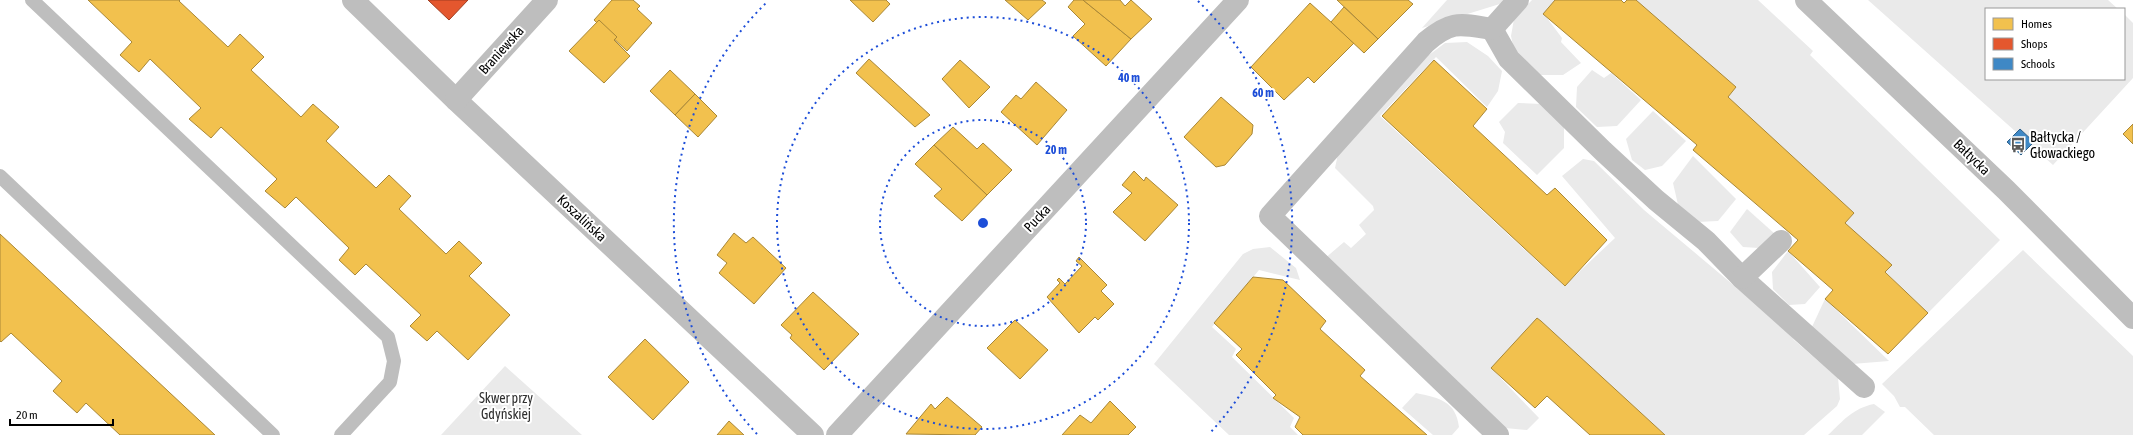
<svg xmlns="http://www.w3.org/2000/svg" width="2133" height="435" viewBox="0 0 2133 435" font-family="'Asap Condensed',sans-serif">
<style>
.green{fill:#eaeaea}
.homes{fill:#f2c14e;stroke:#a98737}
.shops{fill:#e4572e;stroke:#a03d20}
.schools{fill:#3f88c5;stroke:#2c5f8a}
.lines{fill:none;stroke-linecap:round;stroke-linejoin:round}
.lane{stroke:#bebebe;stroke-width:14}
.street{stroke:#bebebe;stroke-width:22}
.ring{fill:none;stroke:#1d4ed8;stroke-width:2;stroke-dasharray:2 4}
.labels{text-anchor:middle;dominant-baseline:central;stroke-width:4;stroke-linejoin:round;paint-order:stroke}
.street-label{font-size:14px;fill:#000;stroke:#fff}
.poi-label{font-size:14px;fill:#000;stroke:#fff;text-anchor:start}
.park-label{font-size:14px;fill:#303030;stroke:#fff}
.centre{fill:#1d4ed8;stroke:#fff;stroke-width:2}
.ring-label{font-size:12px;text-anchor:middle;font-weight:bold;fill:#1d4ed8;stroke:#fff;stroke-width:4;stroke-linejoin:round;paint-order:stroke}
</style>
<rect width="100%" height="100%" fill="#fff"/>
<g class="green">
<path d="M1447,0H1506L1503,3L1422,28Z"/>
<path d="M1532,0H1555L1544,14L1562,38L1561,42L1581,63L1563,75H1539L1515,54L1511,36L1514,19Z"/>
<path d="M1629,0H1758L1813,51L1810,55L2000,240L1928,313L1888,274L1845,223L1854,213L1728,97L1736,87Z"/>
<path d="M1868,0H2108L2118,9H1986V79H2124V14L2133,23V78L2053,165Z"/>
<path d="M1467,42L1488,56L1502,71L1498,91L1487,107L1436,57L1380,116L1564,286L1615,238L1562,176L1583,159L1594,161L1644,210L1787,330L1794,340L1838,378L1840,399L1837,406L1804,435H1665L1541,321L1491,368L1539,418L1527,430L1505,428L1323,260L1344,242L1351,248L1366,234L1359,225L1374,210L1373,206L1335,168L1338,154L1429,55L1445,43Z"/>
<path d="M1592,70L1604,78L1611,73L1641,100L1617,126L1597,127L1576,107L1577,87Z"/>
<path d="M1518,103L1541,104L1564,127V148L1537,175L1503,143L1505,132L1499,122Z"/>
<path d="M1653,111L1686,141L1662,166L1645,170L1632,160L1626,139Z"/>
<path d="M1693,156L1736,199L1718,221L1697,222L1679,209L1673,183Z"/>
<path d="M1747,209L1775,234L1759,248L1743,247L1730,232Z"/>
<path d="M1270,247L1296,268L1300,280L1259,270L1212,327L1236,349L1232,357L1294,418L1290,427L1298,435H1229L1154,364L1243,254L1253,249Z"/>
<path d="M2023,250L2133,356V435H1934L1905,407H1900L1894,396L1882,384Z"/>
<path d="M1788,251L1820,287L1805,304L1789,305L1773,289L1772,272Z"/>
<path d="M1825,299L1889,361L1852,364L1811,329Z"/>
<path d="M505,366L582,435H441Z"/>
<path d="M1416,393C1439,398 1456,401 1459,427L1452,435H1433L1402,408Z"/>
<path d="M1874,404L1885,412L1862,435H1828C1843,421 1853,408 1874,404Z"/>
</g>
<g class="homes">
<path d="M88,0H180L179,1L228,47L240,34L264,57L251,70L301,117L313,104L339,127L326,141L376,188L389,175L411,196L399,209L446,254L459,241L482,263L469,276L510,315L468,360L437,331L427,341L410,326L421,315L366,264L355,275L339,260L349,248L296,197L285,208L265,191L277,179L221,127L211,138L189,119L201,108L150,59L139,72L120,55L132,42Z"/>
<path d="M612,0H633L640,6L637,9L652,23L627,51L594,20Z"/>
<path d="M850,0H886L890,4L873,22Z"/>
<path d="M1005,0H1042L1046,3L1028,20Z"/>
<path d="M1074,0H1083L1131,39L1106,66L1073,36L1085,24L1068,7Z"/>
<path d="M1083,0H1120L1125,6L1131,0L1152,19L1131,39Z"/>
<path d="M1337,0H1408L1413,4L1378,39Z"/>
<path d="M1555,0H1621L1624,3L1627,0H1636L1736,87L1728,97L1854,213L1845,223L1892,265L1885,272L1928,313L1888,354L1825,299L1833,290L1788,251L1798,240L1693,150L1697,145L1543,14Z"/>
<path d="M1310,3L1354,43L1314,83L1308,77L1284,100L1251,67Z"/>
<path d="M1344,7L1378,39L1364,53L1331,22Z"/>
<path d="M599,20L617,37L614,40L630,56L604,83L569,51Z"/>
<path d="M869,59L930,115L915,127L856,73Z"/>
<path d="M960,60L990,87L969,108L942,79Z"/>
<path d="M1434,60L1487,109L1473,126L1547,195L1555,188L1607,240L1565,286L1382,116Z"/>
<path d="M670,70L695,94L675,115L650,91Z"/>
<path d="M1036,82L1067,110L1037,145L1001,112L1016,95L1021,99Z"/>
<path d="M695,94L717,116L698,137L675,115Z"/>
<path d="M1221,97L1253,125L1252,134L1225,165L1216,167L1184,137Z"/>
<path d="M2133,124V144L2123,134Z"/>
<path d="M953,127L977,149L983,143L1012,170L987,195L934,145Z"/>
<path d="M934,145L987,195L962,221L934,196L942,189L915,164Z"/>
<path d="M1134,171L1144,181L1146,177L1178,205L1145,241L1113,212L1132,193L1122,185Z"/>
<path d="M734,233L746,243L753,237L786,268L754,304L719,273L727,263L717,255Z"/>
<path d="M0,234L215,435H120L86,403L77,413L53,391L62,381L11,333L1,342L0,341Z"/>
<path d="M1079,257L1107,285L1101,291L1114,304L1098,320L1095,317L1079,333L1047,297L1060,283L1057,280L1059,278L1065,284L1082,266L1076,261Z"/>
<path d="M1253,277L1283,280L1326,321L1320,329L1365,370L1360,376L1427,435H1303L1295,427L1300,417L1273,398L1276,395L1236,355L1242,349L1214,323Z"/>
<path d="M813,292L859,334L824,370L790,338L792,335L781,325Z"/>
<path d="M1537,318L1541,321L1665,435H1590L1547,396L1535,408L1491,368Z"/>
<path d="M1015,320L1048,350L1020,379L987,348Z"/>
<path d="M645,339L689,382L653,420L608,377Z"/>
<path d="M947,397L982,427L975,435L906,434L931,404L935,409Z"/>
<path d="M1110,401L1136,427L1128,435H1062L1080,415L1091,423Z"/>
<path d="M729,421L744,435H717Z"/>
</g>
<path class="shops" d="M428,0H468L449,20Z"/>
<path class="schools" d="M2020,129L2034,142L2021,155L2007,142Z"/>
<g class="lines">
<g class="lane">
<path d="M32,0L388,337L394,361L390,382L341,435"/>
<path d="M0,176L273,435"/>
</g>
<g class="street">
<path d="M353,0L456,100L813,435"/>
<path d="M1806,0L2006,190L2133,318"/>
<path d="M1492,29L1509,59L1603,151L1656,200L1706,241L1742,278L1864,387"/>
<path d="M456,100L547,0"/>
<path d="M1742,278L1781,241"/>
<path d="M837,435L1238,0"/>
<path d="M1498,435L1270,216L1426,42C1452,20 1460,24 1492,29L1518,0"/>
</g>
</g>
<g class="ring">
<circle cx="983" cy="223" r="103"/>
<circle cx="983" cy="223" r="206"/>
<path d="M757 434A309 309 0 0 1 768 1M1198 1A309 309 0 0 1 1209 434"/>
</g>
<defs>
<g id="bus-bare" transform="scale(1.2)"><path d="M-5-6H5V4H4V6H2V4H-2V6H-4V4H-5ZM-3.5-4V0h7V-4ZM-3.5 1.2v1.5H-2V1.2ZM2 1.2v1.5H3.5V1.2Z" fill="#595959" stroke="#fff" stroke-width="2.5" paint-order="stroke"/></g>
</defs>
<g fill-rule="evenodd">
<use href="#bus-bare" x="2018" y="145"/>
</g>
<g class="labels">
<g class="street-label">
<text transform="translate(501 50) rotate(-48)">Braniewska</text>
<text transform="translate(1972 157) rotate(44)">Bałtycka</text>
<text transform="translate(582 218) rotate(43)">Koszalińska</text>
<text transform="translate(1037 218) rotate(-47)">Pucka</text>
</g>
<g class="poi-label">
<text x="2030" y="137">Bałtycka /<tspan x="2030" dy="16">Głowackiego</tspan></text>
</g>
<g class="park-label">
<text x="506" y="398">Skwer przy<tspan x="506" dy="16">Gdyńskiej</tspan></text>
</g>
</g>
<circle cx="983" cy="223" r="6" class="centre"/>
<g class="ring-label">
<text x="1129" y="82">40 m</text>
<text x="1263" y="97">60 m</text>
<text x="1056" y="154">20 m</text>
</g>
<rect x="1985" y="8" width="140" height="72" fill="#ffffff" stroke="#999999"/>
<rect x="1993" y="18" width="20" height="12" fill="#f2c14e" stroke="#999999"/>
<text x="2021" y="28" font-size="12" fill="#000000">Homes</text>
<rect x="1993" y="38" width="20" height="12" fill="#e4572e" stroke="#999999"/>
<text x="2021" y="48" font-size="12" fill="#000000">Shops</text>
<rect x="1993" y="58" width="20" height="12" fill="#3f88c5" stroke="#999999"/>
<text x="2021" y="68" font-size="12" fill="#000000">Schools</text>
<path d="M10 419v6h103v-6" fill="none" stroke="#000000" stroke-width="2"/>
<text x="16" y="419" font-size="12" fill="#000000" stroke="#ffffff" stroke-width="3" paint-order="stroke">20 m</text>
</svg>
